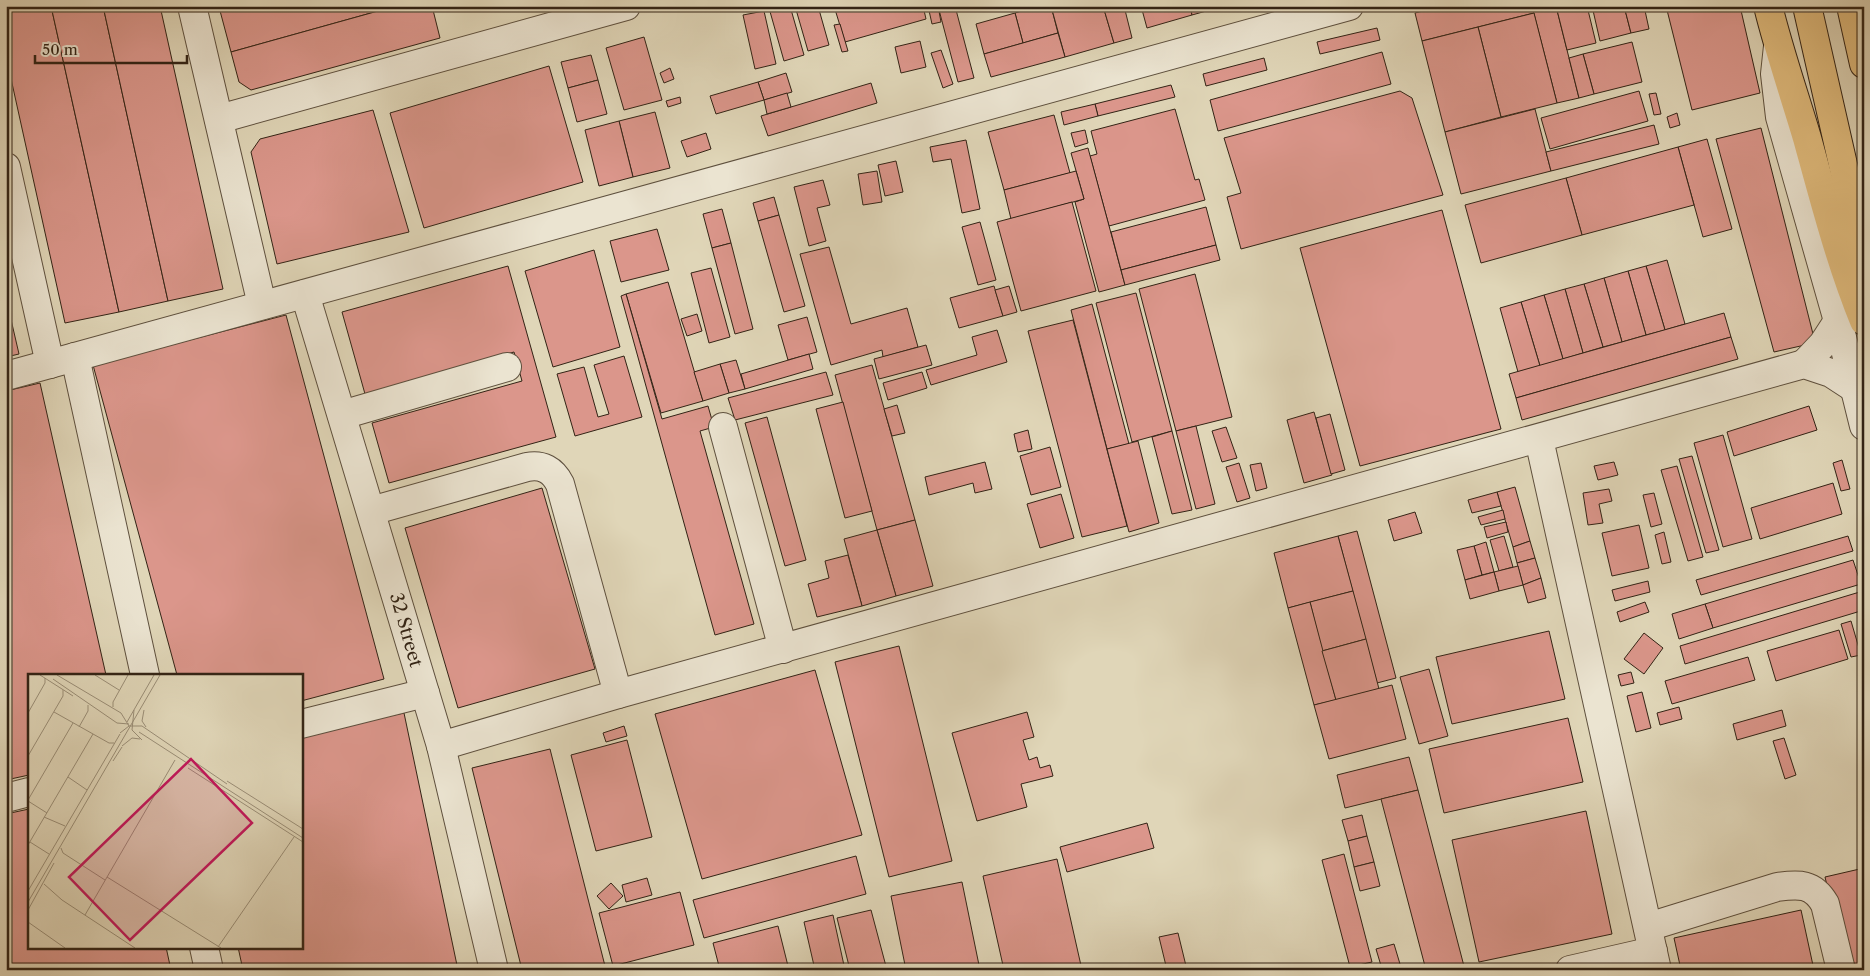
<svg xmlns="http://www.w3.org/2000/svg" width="1870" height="976" viewBox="0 0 1870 976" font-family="'Libre Caslon Text',serif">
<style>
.building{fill:#db968b;stroke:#322315}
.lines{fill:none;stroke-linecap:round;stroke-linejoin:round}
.minor-casing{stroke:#5e503e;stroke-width:30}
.highway-casing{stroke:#322315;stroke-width:30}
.minor{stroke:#ebe4d1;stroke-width:28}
.highway{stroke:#e0bb7c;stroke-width:28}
.labels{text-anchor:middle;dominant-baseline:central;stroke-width:4;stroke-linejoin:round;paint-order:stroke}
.street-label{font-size:18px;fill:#322315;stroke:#ebe4d1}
.inset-road{fill:none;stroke:#9a8e77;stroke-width:1}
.view{fill:#c2185b;fill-opacity:0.15;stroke:#c2185b;stroke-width:2.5}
.inset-edge{fill:none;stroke:#322315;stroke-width:2.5}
</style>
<rect width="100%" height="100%" fill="#e0d6b8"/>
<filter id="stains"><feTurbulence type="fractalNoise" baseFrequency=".004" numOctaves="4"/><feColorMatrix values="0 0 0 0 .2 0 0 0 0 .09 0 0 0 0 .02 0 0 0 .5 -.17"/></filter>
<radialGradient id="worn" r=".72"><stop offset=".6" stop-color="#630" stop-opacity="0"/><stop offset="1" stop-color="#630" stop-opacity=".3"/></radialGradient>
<g class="building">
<path d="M6,6H51L119,312L65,323L6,56Z"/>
<path d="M51,6H103L168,301L119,312Z"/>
<path d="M103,6H160L223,289L168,301Z"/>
<path d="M221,6H396L231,52L219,7Z"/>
<path d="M396,6H432L440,38L251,90L239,82L231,52Z"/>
<path d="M777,6H790L804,55L784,61L769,8Z"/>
<path d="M795,6H818L829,45L808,51Z"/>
<path d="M834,6H923L926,19L845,42Z"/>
<path d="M928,6H938L941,22L932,24Z"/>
<path d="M938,6H955L974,78L958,82Z"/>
<path d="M1039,6H1051L1058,33L1023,43L1015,13Z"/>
<path d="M1051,6H1103L1114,43L1065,57Z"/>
<path d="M1103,6H1124L1132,38L1114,43Z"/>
<path d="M1141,6H1190L1192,15L1147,28Z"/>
<path d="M1190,6H1216L1217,8L1192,15Z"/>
<path d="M1442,6H1532L1534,13L1422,41L1415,13Z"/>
<path d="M1532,6H1556L1579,98L1557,103Z"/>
<path d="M1556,6H1587L1596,43L1567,50Z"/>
<path d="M1592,6H1624L1631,33L1600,41Z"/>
<path d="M1624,6H1644L1649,29L1631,33Z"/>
<path d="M1666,6H1740L1760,93L1692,110Z"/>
<path d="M764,11L776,64L755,69L743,15Z"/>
<path d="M1015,13L1023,43L984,54L976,24Z"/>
<path d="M1534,13L1557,103L1501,117L1478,27Z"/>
<path d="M840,24L848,51L842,52L834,25Z"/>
<path d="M1478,27L1501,117L1445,132L1422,41Z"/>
<path d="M1377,28L1380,40L1320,54L1317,42Z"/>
<path d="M1058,33L1065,57L991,77L984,54Z"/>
<path d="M644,37L662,100L624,110L606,48Z"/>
<path d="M920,41L926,67L901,73L895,47Z"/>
<path d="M1632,42L1642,82L1594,94L1583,54Z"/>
<path d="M941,50L953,84L943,88L931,53Z"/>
<path d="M1382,52L1391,84L1218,131L1210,100Z"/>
<path d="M1583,54L1594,94L1579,98L1569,58Z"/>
<path d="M591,55L598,80L568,88L561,62Z"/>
<path d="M1264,58L1267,70L1206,86L1203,74Z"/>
<path d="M549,66L583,182L424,228L390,113Z"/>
<path d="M670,68L674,79L664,83L660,73Z"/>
<path d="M786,73L792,92L764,100L758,82Z"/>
<path d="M598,80L607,114L577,122L568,88Z"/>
<path d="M758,82L764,100L716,114L710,96Z"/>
<path d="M871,83L877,103L768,136L761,116Z"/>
<path d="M1171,85L1175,97L1098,116L1095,104Z"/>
<path d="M1400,91L1412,98L1443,195L1241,249L1227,197L1241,193L1224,138Z"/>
<path d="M1639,91L1648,121L1550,149L1541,118Z"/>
<path d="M787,93L791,107L767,114L764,100Z"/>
<path d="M1656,93L1661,114L1654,115L1649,94Z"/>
<path d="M680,97L681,103L668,107L666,101Z"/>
<path d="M1095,104L1098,116L1064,125L1061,112Z"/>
<path d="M1175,109L1195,180L1199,179L1205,200L1109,226L1090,156L1097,154L1091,131Z"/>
<path d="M1535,109L1551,171L1461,194L1445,132Z"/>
<path d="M373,110L409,232L277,264L251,152L260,139Z"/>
<path d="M655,112L670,168L633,177L619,121Z"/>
<path d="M1677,113L1680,125L1670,128L1667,117Z"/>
<path d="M1054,115L1070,173L1004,190L988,132Z"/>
<path d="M619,121L633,177L599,186L585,130Z"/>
<path d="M1654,125L1659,144L1551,171L1546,152Z"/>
<path d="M1761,128L1813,334L1805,345L1774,352L1716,139Z"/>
<path d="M1085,130L1088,143L1075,147L1071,133Z"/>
<path d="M706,133L711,149L687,157L681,141Z"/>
<path d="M1707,139L1732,229L1703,237L1678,147Z"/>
<path d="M966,140L980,209L962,213L951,159L933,162L930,147Z"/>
<path d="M1678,147L1694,205L1582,235L1566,178Z"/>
<path d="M1088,148L1125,285L1099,292L1075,202L1084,199L1071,153Z"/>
<path d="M896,161L903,192L885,196L878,165Z"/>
<path d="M877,171L882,202L863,205L858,174Z"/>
<path d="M1076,171L1084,199L1011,219L1004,190Z"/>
<path d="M1566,178L1582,235L1481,263L1465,205Z"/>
<path d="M823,180L830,205L817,208L826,241L809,246L794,187Z"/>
<path d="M774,197L779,215L758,221L753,203Z"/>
<path d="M1072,202L1096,291L1021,311L997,222Z"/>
<path d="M1206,207L1216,245L1121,270L1111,232Z"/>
<path d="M722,209L731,243L712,248L703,214Z"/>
<path d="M1442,210L1501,429L1360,466L1300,248Z"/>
<path d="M779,215L805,306L784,312L758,221Z"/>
<path d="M980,222L996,280L978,285L962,227Z"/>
<path d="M657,229L669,270L621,282L610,241Z"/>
<path d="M731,243L753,329L735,334L712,248Z"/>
<path d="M1216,245L1220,260L1125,285L1121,270Z"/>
<path d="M829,247L851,324L907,308L918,347L883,357L882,350L831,365L800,254Z"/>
<path d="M594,250L620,347L553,367L525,271Z"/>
<path d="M1667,260L1685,324L1665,330L1646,266Z"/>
<path d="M508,266L556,437L389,483L372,423L522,381L514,352L365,394L342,312Z"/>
<path d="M1646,266L1665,330L1646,335L1628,271Z"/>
<path d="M711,268L730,337L709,343L691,273Z"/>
<path d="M1628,271L1646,335L1622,342L1604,278Z"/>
<path d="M1195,274L1232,417L1176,431L1139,289Z"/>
<path d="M1604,278L1622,342L1603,347L1584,284Z"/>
<path d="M668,282L703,401L661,413L626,294Z"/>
<path d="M1584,284L1603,347L1583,353L1565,289Z"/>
<path d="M994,286L1003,316L959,328L950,298Z"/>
<path d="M1009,286L1017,312L1003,316L995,290Z"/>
<path d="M1565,289L1583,353L1563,359L1544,295Z"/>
<path d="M1136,293L1172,431L1132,442L1096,303Z"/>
<path d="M626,294L662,419L708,406L714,427L700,431L754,624L715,635L621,296Z"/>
<path d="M1544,295L1563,359L1540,366L1521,302Z"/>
<path d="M6,298L19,354L6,357Z"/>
<path d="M1521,302L1540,366L1518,372L1500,308Z"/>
<path d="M1092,304L1129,444L1107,449L1071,310Z"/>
<path d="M1724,313L1731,337L1516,398L1509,374Z"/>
<path d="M697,314L702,331L687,336L681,319Z"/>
<path d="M286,315L384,679L301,701V675H177L93,365Z"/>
<path d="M807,317L817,352L788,360L778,325Z"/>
<path d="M1073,320L1127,526L1082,537L1028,331Z"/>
<path d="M997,330L1007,362L931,385L926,370L977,355L972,337Z"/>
<path d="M1731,337L1738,359L1522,420L1516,398Z"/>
<path d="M926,345L932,365L879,379L874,359Z"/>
<path d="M809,354L813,369L745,389L741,374Z"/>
<path d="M624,356L642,417L575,436L557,374L584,367L598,417L609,414L594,365Z"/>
<path d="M736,360L745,389L729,393L720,364Z"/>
<path d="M720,364L729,393L703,401L694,372Z"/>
<path d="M872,365L915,520L877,530L835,375Z"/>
<path d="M826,372L833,395L735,420L728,398Z"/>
<path d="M922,372L927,388L888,400L883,383Z"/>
<path d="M40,383L106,675H29V775L6,780V391Z"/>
<path d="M843,402L872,511L845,518L816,409Z"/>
<path d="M897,405L905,433L892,436L884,409Z"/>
<path d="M1809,406L1817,430L1734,456L1727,432Z"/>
<path d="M1314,412L1332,475L1304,483L1287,420Z"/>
<path d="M1330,414L1345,470L1331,474L1316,418Z"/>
<path d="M767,417L806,560L785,566L745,423Z"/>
<path d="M1196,426L1215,504L1196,509L1176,431Z"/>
<path d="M1226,427L1237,458L1222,462L1212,431Z"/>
<path d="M1028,430L1032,449L1018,452L1014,434Z"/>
<path d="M1172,431L1192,510L1172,514L1152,437Z"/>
<path d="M1723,435L1752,539L1723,547L1694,443Z"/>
<path d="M1138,441L1159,523L1129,532L1107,449Z"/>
<path d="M1050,447L1061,487L1031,495L1020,456Z"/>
<path d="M1692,456L1719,550L1706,553L1679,459Z"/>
<path d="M1842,460L1850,489L1841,491L1833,463Z"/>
<path d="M985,462L992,489L975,493L973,483L929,495L925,477Z"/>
<path d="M1614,462L1618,475L1598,480L1594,466Z"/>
<path d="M1239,463L1250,498L1237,502L1226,467Z"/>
<path d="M1261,463L1267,488L1256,491L1250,465Z"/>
<path d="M1677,466L1703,557L1688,561L1661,470Z"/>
<path d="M1833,483L1842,514L1760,539L1751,508Z"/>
<path d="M1515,487L1530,541L1513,547L1497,492Z"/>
<path d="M542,488L595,669L458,708L405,528Z"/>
<path d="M1609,489L1612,501L1599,504L1603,523L1588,525L1583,493Z"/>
<path d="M1497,492L1501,506L1472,513L1468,500Z"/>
<path d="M1654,493L1662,524L1651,527L1643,495Z"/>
<path d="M1061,494L1074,538L1040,548L1027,504Z"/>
<path d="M1503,510L1505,519L1481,525L1478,517Z"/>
<path d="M1415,512L1422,533L1394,541L1388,520Z"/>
<path d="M915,520L933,586L896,596L877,530Z"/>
<path d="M1506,522L1508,532L1487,538L1484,527Z"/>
<path d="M1639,525L1649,568L1612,576L1602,533Z"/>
<path d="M877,530L896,596L862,606L844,539Z"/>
<path d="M1357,531L1396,678L1377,683L1338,536Z"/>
<path d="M1664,532L1671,562L1662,564L1655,535Z"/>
<path d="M1338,536L1353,591L1288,608L1274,553Z"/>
<path d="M1504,536L1513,567L1499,571L1490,540Z"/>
<path d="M1848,536L1853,551L1701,595L1696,580Z"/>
<path d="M1530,541L1535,558L1517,563L1513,547Z"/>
<path d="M1486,542L1494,572L1482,575L1474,546Z"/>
<path d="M1474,546L1482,575L1465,580L1457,550Z"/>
<path d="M848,555L862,606L817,617L808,584L829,578L825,561Z"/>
<path d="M1535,558L1541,578L1523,585L1517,563Z"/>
<path d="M1853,560L1861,584L1713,628L1705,604Z"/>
<path d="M1518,566L1523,585L1499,591L1494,572Z"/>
<path d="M1494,572L1499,591L1470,599L1465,580Z"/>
<path d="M1541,578L1546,598L1528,603L1523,585Z"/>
<path d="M1648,581L1650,592L1615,601L1612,590Z"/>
<path d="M1353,591L1366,639L1322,651L1310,602Z"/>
<path d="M1863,591L1864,610L1685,664L1680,646Z"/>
<path d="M1310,602L1336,700L1314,705L1288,608Z"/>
<path d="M1645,602L1649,612L1620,622L1617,612Z"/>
<path d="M1705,604L1713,628L1679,639L1672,614Z"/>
<path d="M1851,621L1861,655L1851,657L1841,624Z"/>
<path d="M1839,630L1848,659L1776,681L1767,651Z"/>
<path d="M1549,631L1565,699L1452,724L1436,657Z"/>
<path d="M1644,633L1663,648L1644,674L1624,659Z"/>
<path d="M1366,639L1379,689L1336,700L1322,651Z"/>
<path d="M899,646L952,861L889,877L835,662Z"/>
<path d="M1748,657L1755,680L1672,704L1665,681Z"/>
<path d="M1429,669L1448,736L1419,744L1400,677Z"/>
<path d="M815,670L862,835L702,879L655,714Z"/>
<path d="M1631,672L1634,683L1621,686L1618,675Z"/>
<path d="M1392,685L1406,739L1329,759L1314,705Z"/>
<path d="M1642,692L1651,728L1636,732L1627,696Z"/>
<path d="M1679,707L1682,719L1660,725L1657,713Z"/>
<path d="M1782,710L1786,726L1737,740L1733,724Z"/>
<path d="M1027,712L1034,737L1023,740L1029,760L1037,757L1040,768L1050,765L1053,776L1021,784L1027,807L977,821L952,733Z"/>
<path d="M404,713L458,970H243L238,947H301V734Z"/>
<path d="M1568,718L1583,782L1444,813L1429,749Z"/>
<path d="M624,726L627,736L606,742L603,733Z"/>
<path d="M1784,738L1796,775L1785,779L1773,741Z"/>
<path d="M627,740L652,837L596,851L571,755Z"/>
<path d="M550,749L605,966L590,970H522L472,768Z"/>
<path d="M1409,757L1418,790L1345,808L1337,775Z"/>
<path d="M1418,790L1465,970H1426L1381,799Z"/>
<path d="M29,809V947H166L171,970H6V814Z"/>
<path d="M1586,811L1612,934L1479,962L1452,840Z"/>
<path d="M1362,815L1367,836L1348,841L1342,820Z"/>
<path d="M1147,823L1154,848L1067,872L1060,847Z"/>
<path d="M1367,836L1374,862L1354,867L1348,841Z"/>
<path d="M1344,854L1372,962L1350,967L1322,860Z"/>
<path d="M856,856L866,894L704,938L693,900Z"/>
<path d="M1057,859L1082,970H1004L983,876Z"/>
<path d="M1374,862L1380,886L1360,891L1354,867Z"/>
<path d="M1864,868V970H1847L1825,877Z"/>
<path d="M647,878L652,895L626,902L622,885Z"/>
<path d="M962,882L980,970H906L891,896Z"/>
<path d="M611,883L623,896L609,909L597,896Z"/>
<path d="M680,892L694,945L613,966L599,913Z"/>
<path d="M871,910L887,970H850L837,918Z"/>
<path d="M1801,910L1814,970H1681L1674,938Z"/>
<path d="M833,915L845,970H815L804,922Z"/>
<path d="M778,926L789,970H720L713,943Z"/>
<path d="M1178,933L1187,970H1167L1159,937Z"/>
<path d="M1394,944L1400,964L1382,969L1376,949Z"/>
</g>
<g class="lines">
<g class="minor-casing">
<g id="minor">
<path d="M192,6L262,305"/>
<path d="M1778,46L1775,74L1780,117L1838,321L1864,426"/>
<path d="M219,119L626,6"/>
<path d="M6,167L50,364"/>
<path d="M305,294L441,746L494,970"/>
<path d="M75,357L145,675"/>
<path d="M1804,364L1823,344L1838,321"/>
<path d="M6,376L1349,6"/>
<path d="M342,415L507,367"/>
<path d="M723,427L783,649"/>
<path d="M1539,439L1657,970"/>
<path d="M371,511L527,467C542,464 553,470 560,484L618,694"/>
<path d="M301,724L425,693"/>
<path d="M441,746L618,694L1804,364L1831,373L1854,388"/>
<path d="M6,798L29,792"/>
<path d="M1648,927L1777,887C1799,884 1813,883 1825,904L1841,970"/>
<path d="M204,947L209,970"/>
<path d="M1570,970L1653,951"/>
</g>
</g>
<g class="highway-casing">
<g id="highway">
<path d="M1768,6C1779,51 1794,94 1807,138C1824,200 1840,262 1864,321"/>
<path d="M1807,6L1864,257"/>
<path d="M1851,6L1864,64"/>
</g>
</g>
<use href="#minor" class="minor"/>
<use href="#highway" class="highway"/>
</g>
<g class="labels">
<g class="street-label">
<text transform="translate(406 630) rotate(74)">32 Street</text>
</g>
</g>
<g transform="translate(28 674)">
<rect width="275" height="275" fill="#e0d6b8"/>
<path class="inset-road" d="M12,1L45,22M29,1L93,39L101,52M67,1L91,16M25,5L89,49L101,50M85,33V28L100,1M106,36L104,56L114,66M116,36L114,47L118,53M26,38L81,69H86M0,39L17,9V4M99,48L126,1M51,53L60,37V31M111,58L275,164M92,59L101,52H114L199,110M94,72L104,64L112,65M0,82L35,22V16M85,87L94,73M160,94L275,168M40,103L59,116M199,107L275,155M0,126L45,49M0,127L19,139M16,143L37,152M2,168L21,180M0,171L65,60M33,174L35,179L77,206M79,203L193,274M16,210L34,226L107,274M0,217L92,60M0,228L132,1M0,236L26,189M57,241L147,86M0,248L37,274M190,273L266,163"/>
<path class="view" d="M163,85L224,149L102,266L41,203Z"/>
<rect width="275" height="275" class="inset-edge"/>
</g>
<rect width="1870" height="976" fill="none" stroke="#e0d6b8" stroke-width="25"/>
<rect x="8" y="8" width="1855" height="961" fill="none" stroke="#322315" stroke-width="2.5"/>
<rect x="12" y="12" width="1845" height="951" fill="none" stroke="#322315"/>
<path d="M35 55v8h152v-8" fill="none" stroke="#322315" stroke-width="2.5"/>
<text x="42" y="55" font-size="15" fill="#322315" stroke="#ebe4d1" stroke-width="4" paint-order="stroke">50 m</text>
<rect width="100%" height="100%" filter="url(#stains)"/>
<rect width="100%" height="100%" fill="url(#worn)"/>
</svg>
